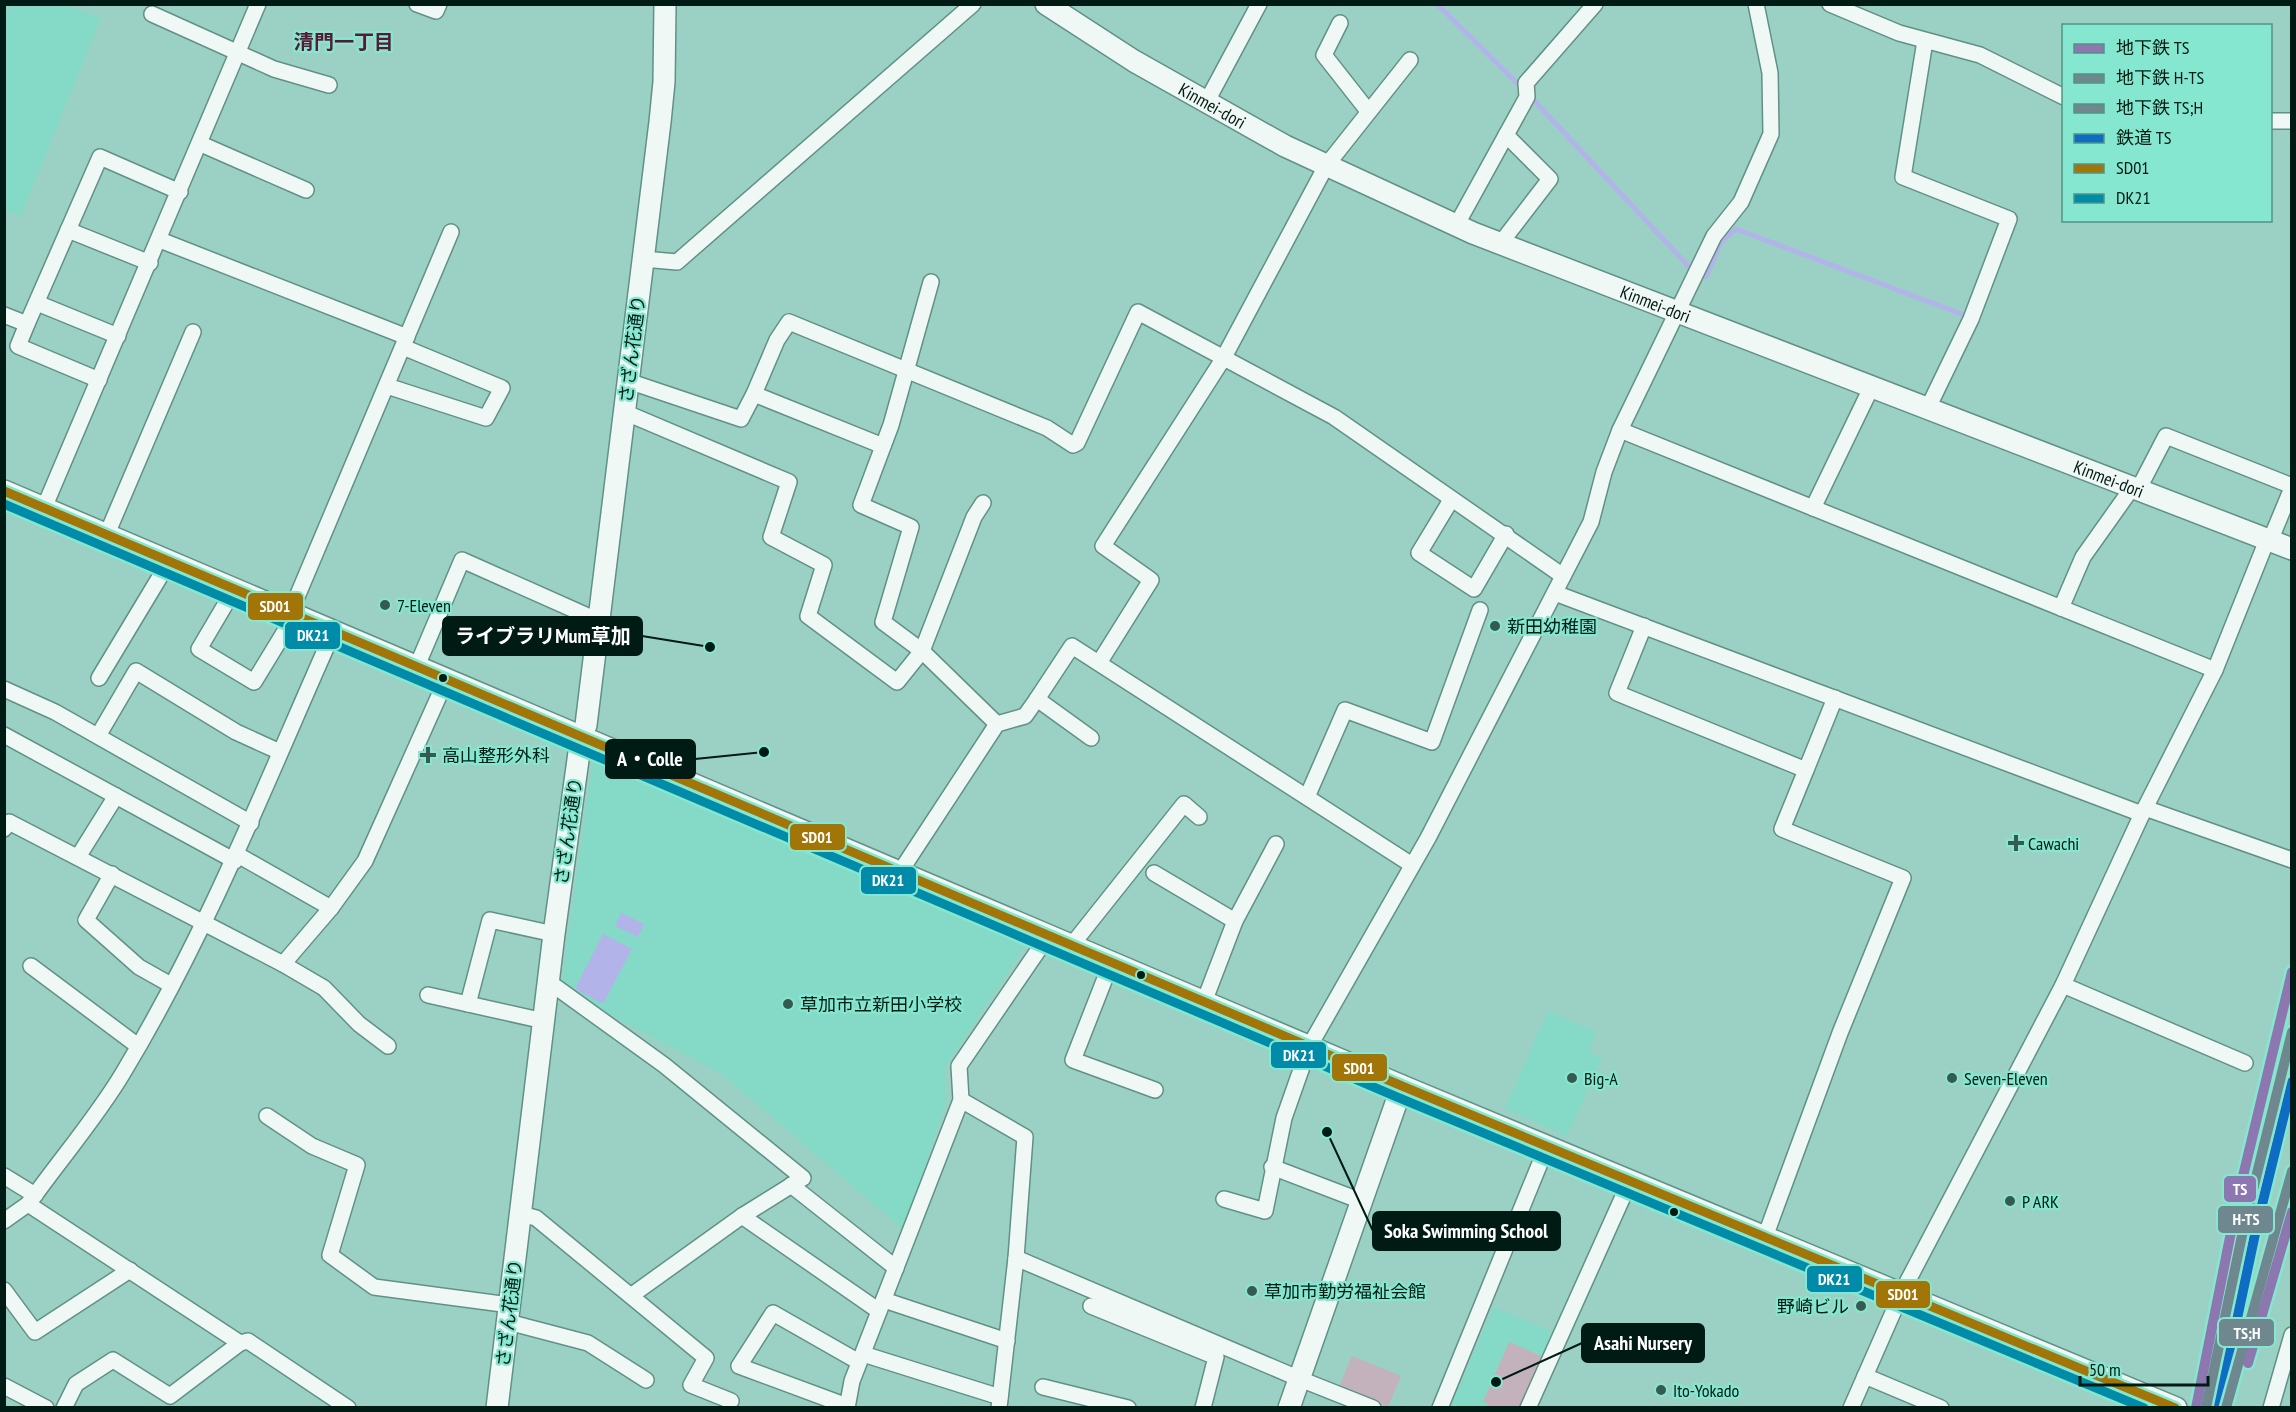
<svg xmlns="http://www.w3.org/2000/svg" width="2296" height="1412" viewBox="0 0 2296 1412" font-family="'PT Sans Narrow','Noto Sans JP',sans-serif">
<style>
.built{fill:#84dac6}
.green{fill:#c3b2bb}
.water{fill:#b2b3e9}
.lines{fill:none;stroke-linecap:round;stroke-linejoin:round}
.stream{stroke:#b2b3e9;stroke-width:5}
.street-casing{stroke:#619186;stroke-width:18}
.secondary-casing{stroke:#619186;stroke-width:24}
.street{stroke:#f0f8f6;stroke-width:15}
.secondary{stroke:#f0f8f6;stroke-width:21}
.bus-1-casing{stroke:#85e7cf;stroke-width:14}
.bus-2-casing{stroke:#85e7cf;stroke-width:14}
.bus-1{stroke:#a17507;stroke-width:9}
.bus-2{stroke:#008ca9;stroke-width:9}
.rail-1-casing{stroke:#85e7cf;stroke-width:15}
.rail-1{stroke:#0f6cc3;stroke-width:10}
.metro-1-casing{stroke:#85e7cf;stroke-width:15}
.metro-2-casing{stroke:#85e7cf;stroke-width:15}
.metro-3-casing{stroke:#85e7cf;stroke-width:15}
.metro-1{stroke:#8c77b1;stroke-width:10}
.metro-2{stroke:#6f878f;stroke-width:10}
.metro-3{stroke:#6f878f;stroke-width:10}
.poi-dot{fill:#365a52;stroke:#85e7cf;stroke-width:2}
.bus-dot{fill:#001a14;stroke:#85e7cf;stroke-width:2}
.labels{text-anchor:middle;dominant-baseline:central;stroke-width:4.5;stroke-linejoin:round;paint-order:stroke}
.street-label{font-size:18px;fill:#001a14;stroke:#85e7cf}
.poi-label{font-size:18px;fill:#001a14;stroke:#85e7cf;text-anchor:start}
.neighbourhood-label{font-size:20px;font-weight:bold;fill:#591836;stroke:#85e7cf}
.leader{fill:none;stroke:#001a14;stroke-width:2}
.callout-dot{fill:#001a14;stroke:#85e7cf;stroke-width:2}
.callout{fill:#001a14;stroke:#001a14;stroke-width:2}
.callout-label{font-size:20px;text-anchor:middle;font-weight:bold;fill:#fff}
.line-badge{stroke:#85e7cf;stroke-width:2}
.badge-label{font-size:16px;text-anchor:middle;font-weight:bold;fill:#fff}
</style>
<rect width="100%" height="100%" fill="#9bd1c4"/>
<g class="built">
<path d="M4,5H67L101,18L21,216L5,210Z"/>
<path d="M593,761L1027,943L945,1067L946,1102L904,1230L722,1074L561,988Z"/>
<path d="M1548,1011L1597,1032L1588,1052L1602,1058L1567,1136L1505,1108Z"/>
<path d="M1494,1307L1553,1332L1521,1407L1450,1408Z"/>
</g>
<g class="green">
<path d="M1509,1342L1543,1357L1521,1407H1487L1488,1404L1483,1402Z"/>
<path d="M1352,1356L1401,1376L1388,1407L1339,1387Z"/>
</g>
<g class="water">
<path d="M621,913L644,924L638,937L615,926Z"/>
<path d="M603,934L632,949L603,1004L575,989Z"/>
</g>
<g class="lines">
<g class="stream">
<path d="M1437,4L1523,89"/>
<path d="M1530,96L1691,269L1706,277L1721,242L1736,229L1964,315"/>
</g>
<g class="street-casing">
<g id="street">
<path d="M417,4L436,11L439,4"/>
<path d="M1830,4L1899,33L1980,55L2064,97"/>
<path d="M152,14L274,69L329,85"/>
<path d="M1340,23L1324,55L1368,111"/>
<path d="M1925,41L1903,177L2009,219L1971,319L1927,410"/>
<path d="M1206,103L1259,4"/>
<path d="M2270,121H2292"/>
<path d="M201,144L306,190"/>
<path d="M1456,226L1527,97L1526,83L1595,4"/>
<path d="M68,230L150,263"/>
<path d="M160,240L407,337"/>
<path d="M1500,244L1550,179L1506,135"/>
<path d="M643,259L677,262L973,4"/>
<path d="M931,282L891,425L861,505L911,527L883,622L922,651L997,724"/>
<path d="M37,303L118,336"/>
<path d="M4,315L27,324"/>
<path d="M99,380L18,346L27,324L100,157L180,192"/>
<path d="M628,381L741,419L754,394"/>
<path d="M387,386L486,418L502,388L403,347"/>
<path d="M624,412L789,482L771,537L824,565L808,616L897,682L922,651L974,517L983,503"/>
<path d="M1620,430L2215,670"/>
<path d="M883,446L754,394L777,340L789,322L1047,428L1073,445L1077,443L1138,312L1334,417L1563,576"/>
<path d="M2138,490L2166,436L2292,486"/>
<path d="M1451,500L1419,553L1474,589L1506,534"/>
<path d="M44,508L258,4"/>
<path d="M1813,508L1871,388"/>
<path d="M107,534L193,332"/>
<path d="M2270,541L2292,488"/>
<path d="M235,588L199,649L254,682L296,613"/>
<path d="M1555,593L2142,814"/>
<path d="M2061,608L2083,557L2132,488"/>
<path d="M291,611L451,232"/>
<path d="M1644,626L1617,693L1806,770L1835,698"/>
<path d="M1099,663L1151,580L1103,546L1223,359L1326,166L1410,60"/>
<path d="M417,666L462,560L599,621"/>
<path d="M99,678L170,560"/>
<path d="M4,689L55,712L251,823"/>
<path d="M4,735L235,861"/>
<path d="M98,736L136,671L236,732L280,752"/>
<path d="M1091,738L1037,699L1072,646L1412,865"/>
<path d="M1307,797L1345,710L1432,742L1480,610"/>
<path d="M2145,808L2292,860"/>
<path d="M4,829L9,822L283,964L324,988L359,1024L388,1046"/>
<path d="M238,855L331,908"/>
<path d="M78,857L116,796"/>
<path d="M900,872L997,724L1025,716L1037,699"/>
<path d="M1154,873L1235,921"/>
<path d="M112,874L86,920L139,967L171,985"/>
<path d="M1071,946L1184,804L1199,817"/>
<path d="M1111,963L1073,1060L1155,1090"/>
<path d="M283,964L331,908L365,861L447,678"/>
<path d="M31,966L138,1046"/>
<path d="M549,982L664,1065L803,1178L742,1216L632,1295"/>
<path d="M2063,985L2245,1063"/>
<path d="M428,995L544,1021"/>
<path d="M1204,1002L1235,921L1276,844"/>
<path d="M468,1004L490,920L554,934"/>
<path d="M961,1100L1025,1137L1016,1258L1300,1379L1373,1408"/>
<path d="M267,1116L312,1146L357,1165L330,1255L374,1287L510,1305"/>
<path d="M1272,1167L1361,1201"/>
<path d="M4,1176L35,1195"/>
<path d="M791,1185L896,1268"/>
<path d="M1224,1199L1265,1211L1284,1118L1309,1047L1428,838L1591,522L1604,472L1620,430L1714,236L1741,202L1771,134L1770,73L1756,4"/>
<path d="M28,1204L240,1343L248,1341L348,1408"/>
<path d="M521,1214L536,1218L706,1358L691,1385L731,1401"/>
<path d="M742,1216L879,1311"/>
<path d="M4,1221L28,1204L35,1195C64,1155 98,1115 123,1073C208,932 267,780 334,630"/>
<path d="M1765,1237L1840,1033L1903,878L1782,829L1806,770"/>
<path d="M4,1290L35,1332L130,1270"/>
<path d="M884,1300L1007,1341"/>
<path d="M1091,1306L1216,1357L1203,1408"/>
<path d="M508,1322L588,1343L646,1380"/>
<path d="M863,1354L1000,1397"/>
<path d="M1865,1376L1941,1408"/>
<path d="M4,1386L46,1408"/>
<path d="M1043,1387L1128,1408"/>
<path d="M847,1406L739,1366L773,1313L859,1362"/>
<path d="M64,1408L76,1384L113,1360L170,1396L240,1343"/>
<path d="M847,1408L852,1381L961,1100L959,1066L1048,936"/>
<path d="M999,1408L1016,1258"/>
<path d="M1440,1408L1547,1146"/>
<path d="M1528,1408L1630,1181"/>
<path d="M1851,1408L1902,1292L2063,985L2142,814L2215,670L2267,540"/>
<path d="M2271,1408L2292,1335"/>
</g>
</g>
<g class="secondary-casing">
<g id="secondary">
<path id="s1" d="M1046,4L1134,61L1285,146L1473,233L2292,549"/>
<path d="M4,491L1402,1086L2176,1408"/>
<path d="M497,1408L554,934L581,738L586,725L660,122L664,82L665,4"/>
<path d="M1289,1408L1402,1086"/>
</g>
</g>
<use href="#street" class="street"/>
<use href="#secondary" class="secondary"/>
<g class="bus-1-casing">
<path id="bus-1" d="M4,491L1402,1086L2175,1408"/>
</g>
<g class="bus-2-casing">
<path id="bus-2" d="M4,504L1397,1097L2144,1408"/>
</g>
<use href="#bus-1" class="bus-1"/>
<use href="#bus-2" class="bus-2"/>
<g class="rail-1-casing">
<path id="rail-1" d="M2218,1408L2256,1229L2292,1082"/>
</g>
<use href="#rail-1" class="rail-1"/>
<g class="metro-1-casing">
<g id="metro-1">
<path d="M2248,1363L2292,1212"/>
<path d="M2196,1408L2238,1197L2292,972"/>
</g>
</g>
<g class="metro-2-casing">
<path id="metro-2" d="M2206,1408L2244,1226L2292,1032"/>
</g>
<g class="metro-3-casing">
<path id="metro-3" d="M2226,1408L2292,1171"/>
</g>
<use href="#metro-1" class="metro-1"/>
<use href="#metro-2" class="metro-2"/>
<use href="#metro-3" class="metro-3"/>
</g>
<g class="poi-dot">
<circle cx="385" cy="605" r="6"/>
<circle cx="1495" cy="626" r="6"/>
<path d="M425 746h6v6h6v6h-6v6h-6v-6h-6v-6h6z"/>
<path d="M2013 834h6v6h6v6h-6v6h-6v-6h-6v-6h6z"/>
<circle cx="788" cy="1004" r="6"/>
<circle cx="1572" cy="1078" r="6"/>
<circle cx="1952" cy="1078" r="6"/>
<circle cx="2010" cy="1201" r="6"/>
<circle cx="1252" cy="1291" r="6"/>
<circle cx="1861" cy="1306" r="6"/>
<circle cx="1661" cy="1390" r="6"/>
</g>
<g class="bus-dot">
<circle cx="443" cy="678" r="5"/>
<circle cx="1141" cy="975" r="5"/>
<circle cx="1674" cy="1212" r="5"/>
</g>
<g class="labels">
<g class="street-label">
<text stroke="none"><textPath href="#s1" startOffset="195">Kinmei-dori</textPath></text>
<text stroke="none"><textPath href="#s1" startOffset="681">Kinmei-dori</textPath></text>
<text transform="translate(632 349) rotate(-83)">さざん花通り</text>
<text stroke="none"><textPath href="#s1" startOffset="1167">Kinmei-dori</textPath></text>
<text transform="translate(568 831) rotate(-82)">さざん花通り</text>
<text transform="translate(509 1313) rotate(-83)">さざん花通り</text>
</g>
<g class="poi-label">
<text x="397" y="605">7-Eleven</text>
<text x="1507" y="626">新田幼稚園</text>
<text x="442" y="755">高山整形外科</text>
<text x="2028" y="843">Cawachi</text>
<text x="800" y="1004">草加市立新田小学校</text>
<text x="1584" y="1078">Big-A</text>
<text x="1964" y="1078">Seven-Eleven</text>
<text x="2022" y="1201">P ARK</text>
<text x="1264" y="1291">草加市勤労福祉会館</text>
<text x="1849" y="1306" text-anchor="end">野崎ビル</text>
<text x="1673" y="1390">Ito-Yokado</text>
</g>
<g class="neighbourhood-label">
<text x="344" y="42">清門一丁目</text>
</g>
</g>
<path class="leader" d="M710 647L642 636M764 752L695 759M1327 1132L1373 1231M1496 1382L1582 1343"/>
<g class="callout-dot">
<circle cx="710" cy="647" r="6"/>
<circle cx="764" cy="752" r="6"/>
<circle cx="1327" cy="1132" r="6"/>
<circle cx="1496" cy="1382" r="6"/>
</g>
<g class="callout">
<rect x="443" y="617" width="199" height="38" rx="6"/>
<rect x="606" y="740" width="89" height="38" rx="6"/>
<rect x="1373" y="1212" width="187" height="38" rx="6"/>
<rect x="1582" y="1324" width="122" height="38" rx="6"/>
</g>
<g class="callout-label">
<text x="543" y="643">ライブラリMum草加</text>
<text x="650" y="766">A・Colle</text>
<text x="1466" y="1238">Soka Swimming School</text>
<text x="1643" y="1350">Asahi Nursery</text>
</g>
<g class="line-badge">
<rect x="247" y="592" width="57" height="29" rx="6" fill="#a17507"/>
<rect x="284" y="621" width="57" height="29" rx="6" fill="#008ca9"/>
<rect x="789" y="823" width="57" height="28" rx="6" fill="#a17507"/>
<rect x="860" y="866" width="57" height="29" rx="6" fill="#008ca9"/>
<rect x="1270" y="1041" width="57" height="28" rx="6" fill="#008ca9"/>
<rect x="1331" y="1053" width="57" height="29" rx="6" fill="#a17507"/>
<rect x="2223" y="1175" width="34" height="28" rx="6" fill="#8c77b1"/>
<rect x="2217" y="1205" width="57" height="29" rx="6" fill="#6f878f"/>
<rect x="1806" y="1265" width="57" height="28" rx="6" fill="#008ca9"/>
<rect x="1875" y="1280" width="56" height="29" rx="6" fill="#a17507"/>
<rect x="2218" y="1318" width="57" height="29" rx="6" fill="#6f878f"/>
</g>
<g class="badge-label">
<text x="275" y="612">SD01</text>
<text x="313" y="641">DK21</text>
<text x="817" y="843">SD01</text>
<text x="888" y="886">DK21</text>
<text x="1299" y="1061">DK21</text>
<text x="1359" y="1074">SD01</text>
<text x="2240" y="1195">TS</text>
<text x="2246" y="1225">H-TS</text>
<text x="1834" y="1285">DK21</text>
<text x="1903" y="1300">SD01</text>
<text x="2247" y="1339">TS;H</text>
</g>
<rect width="2296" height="1412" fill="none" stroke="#001a14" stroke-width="12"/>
<rect x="2062" y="24" width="210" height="198" fill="#85e7cf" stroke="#509584" stroke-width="1.5"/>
<rect x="2074" y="44" width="30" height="9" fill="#8c77b1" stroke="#509584" stroke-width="1.5"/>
<text x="2116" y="54" font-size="18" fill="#001a14">地下鉄 TS</text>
<rect x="2074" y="74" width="30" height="9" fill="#6f878f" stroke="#509584" stroke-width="1.5"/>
<text x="2116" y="84" font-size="18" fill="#001a14">地下鉄 H-TS</text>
<rect x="2074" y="104" width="30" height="9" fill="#6f878f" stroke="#509584" stroke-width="1.5"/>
<text x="2116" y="114" font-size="18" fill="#001a14">地下鉄 TS;H</text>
<rect x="2074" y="134" width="30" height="9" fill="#0f6cc3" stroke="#509584" stroke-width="1.5"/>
<text x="2116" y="144" font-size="18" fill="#001a14">鉄道 TS</text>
<rect x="2074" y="164" width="30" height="9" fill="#a17507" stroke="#509584" stroke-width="1.5"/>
<text x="2116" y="174" font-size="18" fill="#001a14">SD01</text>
<rect x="2074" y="194" width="30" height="9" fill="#008ca9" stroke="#509584" stroke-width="1.5"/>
<text x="2116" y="204" font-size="18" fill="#001a14">DK21</text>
<path d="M2080 1376v9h128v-9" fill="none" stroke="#001a14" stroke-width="3"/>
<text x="2089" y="1376" font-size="18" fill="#001a14" stroke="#85e7cf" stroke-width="4.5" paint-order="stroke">50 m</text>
</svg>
